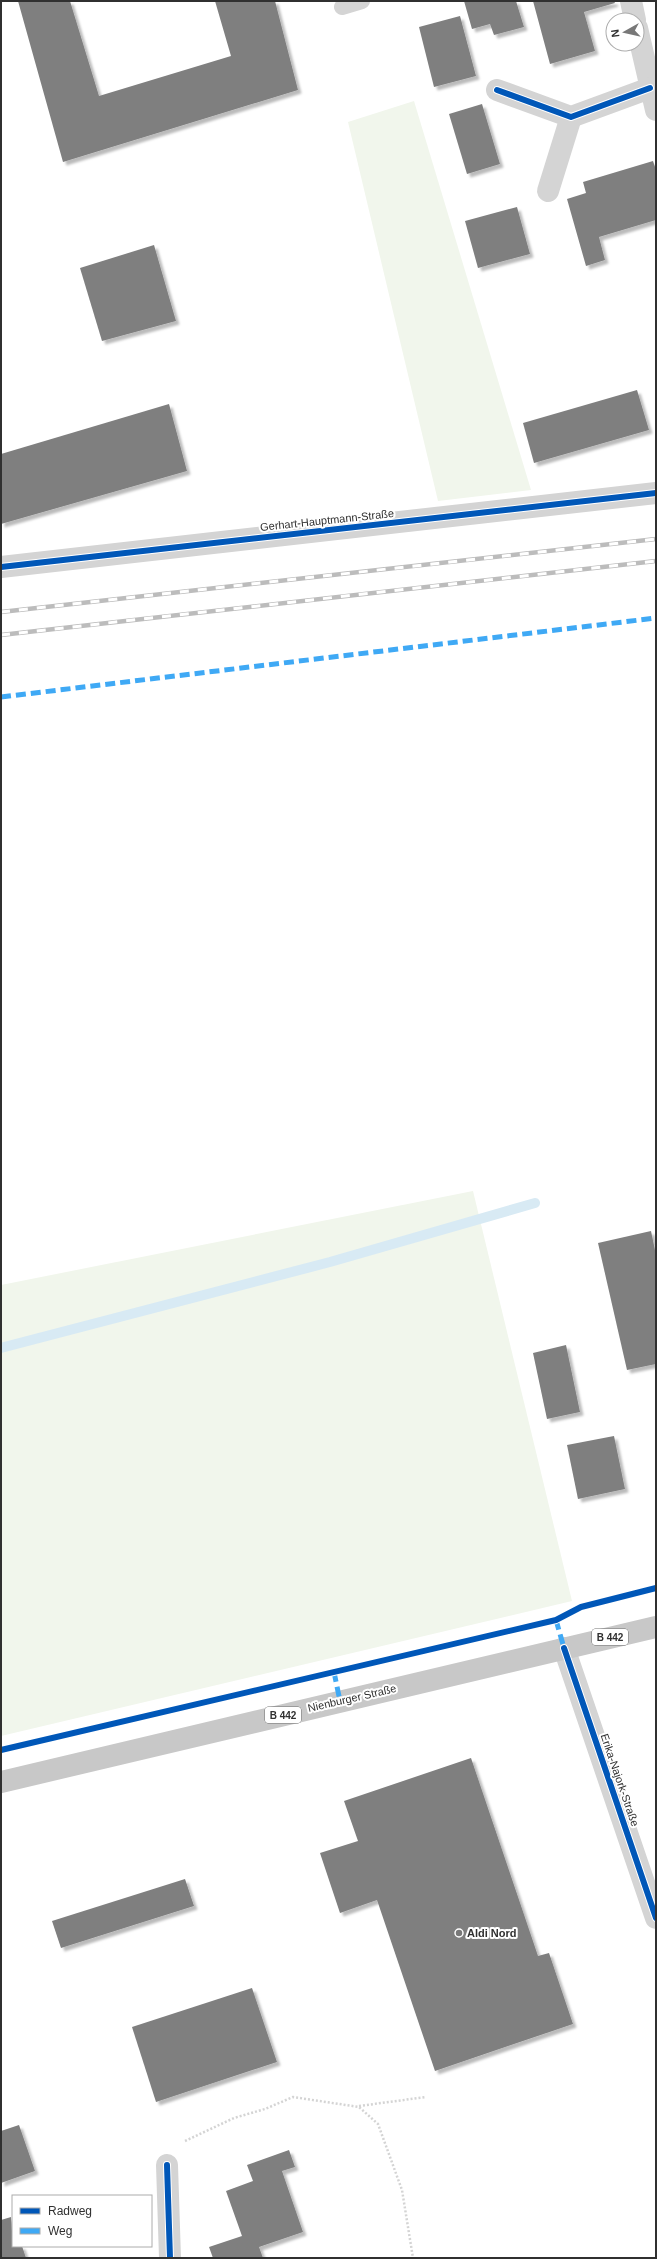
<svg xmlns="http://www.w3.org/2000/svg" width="657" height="2259" viewBox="0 0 657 2259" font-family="Helvetica,sans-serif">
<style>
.green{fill:#f1f6ec}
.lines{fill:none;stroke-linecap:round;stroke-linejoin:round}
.stream{stroke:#d8eaf4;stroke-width:10}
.building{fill:#7f7f7f;filter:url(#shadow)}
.path{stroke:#d4d4d4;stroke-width:2.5;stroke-dasharray:2 2;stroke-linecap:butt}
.lane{stroke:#d4d4d4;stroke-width:16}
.street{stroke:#d4d4d4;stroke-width:22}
.primary{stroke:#c8c8c8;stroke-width:22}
.rail-casing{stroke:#bcbcbc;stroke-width:4.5}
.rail{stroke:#fff;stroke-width:3;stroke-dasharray:9;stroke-linecap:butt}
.quiet{stroke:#3fa9f5;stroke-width:5;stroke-dasharray:10 5;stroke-linecap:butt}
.cycleway-casing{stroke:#fff;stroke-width:8}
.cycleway{stroke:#0057b8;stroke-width:6}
.poi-dot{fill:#787878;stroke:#fff;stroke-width:1.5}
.labels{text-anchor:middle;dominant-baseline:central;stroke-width:4;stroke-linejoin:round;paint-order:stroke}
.shield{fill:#fff;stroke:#6e6e6e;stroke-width:1}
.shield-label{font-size:10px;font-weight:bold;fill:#303030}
.street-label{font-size:11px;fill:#303030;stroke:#fff}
.poi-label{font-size:11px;font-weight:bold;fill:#303030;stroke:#fff;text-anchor:start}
</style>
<defs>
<filter id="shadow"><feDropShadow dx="3.5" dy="3.5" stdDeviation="1" flood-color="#0004"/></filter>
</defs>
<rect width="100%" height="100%" fill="#fff"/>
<g class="green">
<path d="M414,101L531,490L438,501L348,122Z"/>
<path d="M473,1191L572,1601L1,1736V1285Z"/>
</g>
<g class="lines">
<path class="stream" d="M1,1348L330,1262L535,1203"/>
</g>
<g class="building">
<path d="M18,1H70L99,96L231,56L215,1H275L298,90L63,162Z"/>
<path d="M464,1H516L524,27L494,35L490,24L472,29Z"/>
<path d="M533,1H614L615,3L584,12L595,51L550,64Z"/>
<path d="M460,16L476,76L434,87L419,27Z"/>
<path d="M482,104L500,164L467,174L449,114Z"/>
<path d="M653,161L656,170V220L599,237L605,260L586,266L567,199L586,193L583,182Z"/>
<path d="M517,207L530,254L478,268L465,221Z"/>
<path d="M154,245L176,321L102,341L80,268Z"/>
<path d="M637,390L649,430L534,463L523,423Z"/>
<path d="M169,404L187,471L1,524V454Z"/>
<path d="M651,1231L656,1255V1364L627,1370L598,1243Z"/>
<path d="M566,1345L580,1412L547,1419L533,1353Z"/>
<path d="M614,1436L625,1489L578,1499L567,1445Z"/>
<path d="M471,1758L538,1956L549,1953L573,2024L435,2071L377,1900L340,1913L320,1853L358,1841L344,1801Z"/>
<path d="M185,1879L194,1906L61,1948L52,1921Z"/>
<path d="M252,1988L277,2062L156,2102L132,2027Z"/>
<path d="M19,2125L35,2171L1,2183V2131Z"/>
<path d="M289,2150L295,2167L282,2171L303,2232L259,2247L263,2258H213L209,2247L242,2236L226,2191L253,2181L247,2165Z"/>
<path d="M11,2217L13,2246H22L26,2258H1V2220Z"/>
</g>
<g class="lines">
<g class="path">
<path d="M359,2106L426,2097"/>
<path d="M185,2141L234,2118L265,2109L293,2097L359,2107L378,2124L402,2190L413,2258"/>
</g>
<path class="lane" d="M342,7L362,1"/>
<g class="street">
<path d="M631,1L635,20"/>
<path d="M637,28L656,110"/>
<path d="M497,90L571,117L650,88"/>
<path d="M548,191L571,117"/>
<path d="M1,567L656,493"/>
<path d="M564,1648L656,1918"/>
<path d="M167,2165L170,2258"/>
</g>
<path class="primary" d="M1,1782L656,1627"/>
<g class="rail-casing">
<g id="rail">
<path d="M1,612L656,539"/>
<path d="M1,635L656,561"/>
</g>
</g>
<use href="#rail" class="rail"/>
<g class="quiet">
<path d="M1,697L656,618"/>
<path d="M556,1620L564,1648"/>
<path d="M334,1672L340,1701"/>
</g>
<g class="cycleway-casing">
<g id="cycleway">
<path d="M497,90L571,117L650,88"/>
<path d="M1,567L656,493"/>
<path d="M564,1648L656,1918"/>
<path d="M1,1750L556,1620L581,1607L656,1588"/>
<path d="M167,2165L170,2258"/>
</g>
</g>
<use href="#cycleway" class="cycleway"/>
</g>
<circle class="poi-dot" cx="459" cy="1933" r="4"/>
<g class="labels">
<g class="shield">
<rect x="592" y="1629" width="36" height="16" rx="3"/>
<rect x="265" y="1707" width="36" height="16" rx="3"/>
</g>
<g class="shield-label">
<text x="610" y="1637">B 442</text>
<text x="283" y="1715">B 442</text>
</g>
<g class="street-label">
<text transform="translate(327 520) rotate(-6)">Gerhart-Hauptmann-Straße</text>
<text transform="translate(352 1698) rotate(-13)">Nienburger Straße</text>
<text transform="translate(620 1780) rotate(71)">Erika-Najork-Straße</text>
</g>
<g class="poi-label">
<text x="467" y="1933">Aldi Nord</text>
</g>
</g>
<rect width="657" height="2259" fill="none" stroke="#303030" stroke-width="4"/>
<rect x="12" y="2195" width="140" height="52" fill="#ffffff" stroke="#acacac"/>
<rect x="20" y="2208" width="20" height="6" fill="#0057b8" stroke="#acacac"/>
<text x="48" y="2215" font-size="12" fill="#303030">Radweg</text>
<rect x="20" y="2228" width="20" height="6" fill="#3fa9f5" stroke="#acacac"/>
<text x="48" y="2235" font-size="12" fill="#303030">Weg</text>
<g transform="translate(625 32) rotate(262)"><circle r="19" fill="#ffffff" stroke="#acacac"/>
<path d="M0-3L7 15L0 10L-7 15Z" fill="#787878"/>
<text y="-6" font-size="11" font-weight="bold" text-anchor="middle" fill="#303030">N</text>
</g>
</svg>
